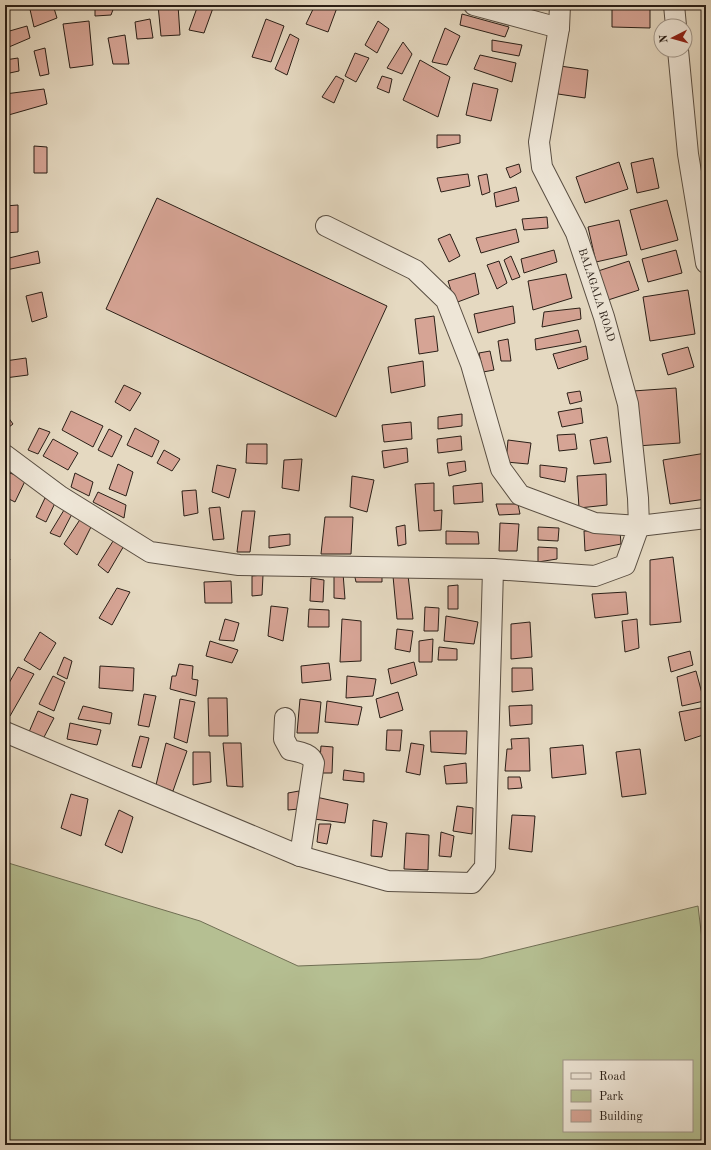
<svg xmlns="http://www.w3.org/2000/svg" width="711" height="1150" viewBox="0 0 711 1150" font-family="'Old Standard TT',serif">
<style>
.green{fill:#b5bf92;stroke:#706f54;fill-rule:evenodd}
.building{fill:#d6a495;stroke:#2a1f17}
.lines{fill:none;stroke-linecap:round;stroke-linejoin:round}
.minor-casing{stroke:#594e42;stroke-width:22}
.minor{stroke:#eee6d7;stroke-width:20}
.labels{text-anchor:middle;dominant-baseline:central;stroke-width:3;stroke-linejoin:round;paint-order:stroke}
.street-label{font-size:11px;fill:#2a1f17;stroke:#eee6d7}
</style>
<rect width="100%" height="100%" fill="#e5d9c1"/>
<filter id="stains"><feTurbulence type="fractalNoise" baseFrequency=".005" numOctaves="4"/><feColorMatrix values="0 0 0 0 .2 0 0 0 0 .09 0 0 0 0 .02 0 0 0 .5 -.17"/></filter>
<radialGradient id="worn" r=".72"><stop offset=".6" stop-color="#630" stop-opacity="0"/><stop offset="1" stop-color="#630" stop-opacity=".3"/></radialGradient>
<path class="green" d="M5,862L200,921L298,966L480,959L698,906L706,973V1145H5ZM564,1061H692V1131H564Z"/>
<g class="building">
<path d="M29,5H53L57,18L34,27Z"/>
<path d="M158,5H178L180,35L161,36Z"/>
<path d="M198,5H206L213,8L204,33L189,30Z"/>
<path d="M315,5H338L328,32L306,24Z"/>
<path d="M612,5H650V28L612,27Z"/>
<path d="M114,7L111,15L95,16V9Z"/>
<path d="M462,14L509,27L505,37L460,25Z"/>
<path d="M150,19L153,38L137,39L135,22Z"/>
<path d="M266,19L284,26L271,62L252,57Z"/>
<path d="M89,21L93,65L70,68L63,24Z"/>
<path d="M378,21L389,29L377,53L365,45Z"/>
<path d="M27,26L30,38L9,47L6,32Z"/>
<path d="M445,28L460,36L447,65L432,62Z"/>
<path d="M290,34L299,39L287,75L275,69Z"/>
<path d="M125,35L129,64H113L108,38Z"/>
<path d="M492,40L522,45L519,56L492,51Z"/>
<path d="M403,42L412,54L402,74L387,68Z"/>
<path d="M45,48L49,74L40,76L34,51Z"/>
<path d="M355,53L369,58L356,82L345,76Z"/>
<path d="M480,55L516,63L512,82L474,69Z"/>
<path d="M18,58L19,71L5,74V60Z"/>
<path d="M420,60L450,77L438,117L403,100Z"/>
<path d="M560,66L588,70L585,98L558,94Z"/>
<path d="M336,76L344,80L334,103L322,97Z"/>
<path d="M382,76L392,79L389,93L377,88Z"/>
<path d="M473,83L498,89L491,121L466,115Z"/>
<path d="M44,89L47,104L5,116V94Z"/>
<path d="M437,135H460V143L437,148Z"/>
<path d="M34,146L47,147V173H34Z"/>
<path d="M653,158L659,188L637,193L631,163Z"/>
<path d="M619,162L628,189L585,203L576,177Z"/>
<path d="M519,164L521,172L510,178L506,168Z"/>
<path d="M468,174L470,186L441,192L437,178Z"/>
<path d="M487,174L490,192L482,195L478,176Z"/>
<path d="M516,187L519,201L496,207L494,193Z"/>
<path d="M157,198L387,306L336,417L106,309Z"/>
<path d="M667,200L678,240L641,250L630,210Z"/>
<path d="M18,205V232L5,233V206Z"/>
<path d="M547,217L548,228L524,230L522,219Z"/>
<path d="M619,220L627,255L596,262L588,227Z"/>
<path d="M516,229L519,242L481,253L476,238Z"/>
<path d="M450,234L460,256L449,262L438,239Z"/>
<path d="M554,250L557,262L524,273L521,259Z"/>
<path d="M676,250L682,273L648,282L642,259Z"/>
<path d="M38,251L40,263L6,270L5,259Z"/>
<path d="M511,256L520,277L512,280L504,260Z"/>
<path d="M499,261L507,283L497,289L487,265Z"/>
<path d="M629,261L639,290L605,301L595,272Z"/>
<path d="M475,273L479,294L455,303L448,281Z"/>
<path d="M566,274L572,298L533,310L528,281Z"/>
<path d="M688,290L695,334L650,341L643,297Z"/>
<path d="M42,292L47,317L32,322L26,296Z"/>
<path d="M5,293L8,322H5Z"/>
<path d="M513,306L515,323L478,333L474,314Z"/>
<path d="M580,308L581,319L542,327L544,312Z"/>
<path d="M434,316L438,351L419,354L415,319Z"/>
<rect x="5" y="330" width="3" height="23"/>
<path d="M578,330L581,342L536,350L535,339Z"/>
<path d="M508,339L511,361H501L498,341Z"/>
<path d="M586,346L588,359L558,369L553,354Z"/>
<path d="M688,347L694,367L668,375L662,354Z"/>
<path d="M490,351L494,370L483,372L479,353Z"/>
<path d="M26,358L28,375L5,378V361Z"/>
<path d="M423,361L425,386L391,393L388,367Z"/>
<path d="M124,385L141,393L130,411L115,402Z"/>
<path d="M676,388L680,443L637,446L633,391Z"/>
<path d="M580,391L582,401L570,404L567,393Z"/>
<path d="M581,408L583,423L562,427L558,412Z"/>
<path d="M71,411L103,426L93,447L62,430Z"/>
<path d="M5,413L13,424L5,430Z"/>
<path d="M462,414V426L438,429V417Z"/>
<path d="M411,422L412,439L384,442L382,425Z"/>
<path d="M39,428L50,432L38,454L28,450Z"/>
<path d="M135,428L159,441L152,457L127,445Z"/>
<path d="M109,429L122,436L112,457L98,450Z"/>
<path d="M575,434L577,449L559,451L557,435Z"/>
<path d="M461,436L462,450L438,453L437,439Z"/>
<path d="M607,437L611,462L594,464L590,440Z"/>
<path d="M53,439L78,453L68,470L43,456Z"/>
<path d="M508,440L531,443L528,464L506,462Z"/>
<path d="M247,444H267V464L246,463Z"/>
<path d="M407,448L408,462L384,468L382,451Z"/>
<path d="M164,450L180,459L172,471L157,463Z"/>
<path d="M706,453V499L670,504L663,460Z"/>
<path d="M302,459L299,491L282,488L284,460Z"/>
<path d="M465,461L466,471L449,476L447,463Z"/>
<path d="M118,464L133,472L126,496L109,489Z"/>
<path d="M217,465L236,469L229,498L212,492Z"/>
<path d="M540,465L567,468L565,482L540,477Z"/>
<path d="M10,473L26,479L15,502L5,497V482Z"/>
<path d="M75,473L93,482L89,496L71,487Z"/>
<path d="M606,474L607,505L579,508L577,476Z"/>
<path d="M352,476L374,480L367,512L350,507Z"/>
<path d="M434,483V511L442,510L441,530L419,531L415,484Z"/>
<path d="M482,483L483,502L454,504L453,486Z"/>
<path d="M196,490L198,513L184,516L182,491Z"/>
<path d="M98,492L126,505L124,518L93,502Z"/>
<path d="M45,498L56,501L46,522L36,517Z"/>
<path d="M496,504H518L520,514L499,515Z"/>
<path d="M220,507L224,539L213,540L209,508Z"/>
<path d="M64,510L72,514L60,537L50,533Z"/>
<path d="M242,511H255L250,552H237Z"/>
<path d="M325,517H353L351,554H321Z"/>
<path d="M81,518L92,525L77,555L64,544Z"/>
<path d="M500,523L519,524L517,551H499Z"/>
<path d="M405,525L406,544L398,546L396,527Z"/>
<path d="M538,527L559,528L558,541L538,540Z"/>
<path d="M446,531L478,532L479,544H446Z"/>
<path d="M584,531H620L621,544L585,551Z"/>
<path d="M290,534V545L269,548V536Z"/>
<path d="M115,538L125,544L108,573L98,565Z"/>
<path d="M538,547L557,548V559L538,562Z"/>
<path d="M5,557L10,559L5,573Z"/>
<path d="M673,557L681,622L650,625V560Z"/>
<path d="M334,573H343L345,599L334,598Z"/>
<path d="M354,573L382,574V582H356Z"/>
<path d="M263,575L262,595L252,596V576Z"/>
<path d="M408,575L413,619H397L393,576Z"/>
<path d="M311,578L324,580L323,602L310,601Z"/>
<path d="M231,581L232,603H205L204,582Z"/>
<path d="M458,585V609H448V586Z"/>
<path d="M117,588L130,592L112,625L99,618Z"/>
<path d="M626,592L628,614L595,618L592,594Z"/>
<path d="M271,606L288,608L283,641L268,636Z"/>
<path d="M425,607L439,608L438,631H424Z"/>
<path d="M309,609L329,610V627H308Z"/>
<path d="M446,616L478,622L474,644L444,641Z"/>
<path d="M225,619L239,623L234,641L219,640Z"/>
<path d="M342,619L361,621V661L340,662Z"/>
<path d="M637,619L639,648L625,652L622,621Z"/>
<path d="M530,622L532,657L511,659V624Z"/>
<path d="M397,629L413,631L410,652L395,649Z"/>
<path d="M40,632L56,643L40,670L24,660Z"/>
<path d="M433,639L432,662H419V641Z"/>
<path d="M210,641L238,650L232,663L206,656Z"/>
<path d="M439,647L457,649V660H438Z"/>
<path d="M690,651L693,665L671,672L668,657Z"/>
<path d="M64,657L72,661L67,679L57,674Z"/>
<path d="M414,662L417,675L391,684L388,669Z"/>
<path d="M329,663L331,680L302,683L301,666Z"/>
<path d="M179,664L193,666L192,679L198,680L196,696L170,689L172,676H176Z"/>
<path d="M100,666L134,668L133,691L99,688Z"/>
<path d="M18,667L34,674L10,716L5,713V690Z"/>
<path d="M512,668H532L533,690L512,692Z"/>
<path d="M696,671L704,701L682,706L677,677Z"/>
<path d="M53,676L65,682L54,711L39,704Z"/>
<path d="M347,676L376,679L373,696L346,698Z"/>
<path d="M398,692L403,710L380,718L376,699Z"/>
<path d="M144,694L156,696L149,727L138,725Z"/>
<path d="M208,698H227L228,736H209Z"/>
<path d="M180,699L195,702L187,743L174,738Z"/>
<path d="M300,699L321,702L318,733H297Z"/>
<path d="M327,701L362,707L358,725L325,722Z"/>
<path d="M532,705V724L510,726L509,706Z"/>
<path d="M83,706L112,713L110,724L78,719Z"/>
<path d="M706,707V734L685,741L679,712Z"/>
<path d="M38,711L54,718L43,739L29,732Z"/>
<path d="M70,723L101,730L97,745L67,739Z"/>
<path d="M387,730H402L400,751L386,750Z"/>
<path d="M430,731H467L466,754L431,752Z"/>
<path d="M140,736L149,738L141,768L132,766Z"/>
<path d="M529,738L530,771H505L507,749H512L511,739Z"/>
<path d="M166,743L187,751L173,791L156,785Z"/>
<path d="M223,743H241L243,787L227,786Z"/>
<path d="M411,743L424,745L420,775L406,772Z"/>
<path d="M583,745L586,774L552,778L550,748Z"/>
<path d="M321,746L333,747L332,773H319Z"/>
<path d="M640,749L646,794L622,797L616,752Z"/>
<path d="M193,752H210L211,782L193,785Z"/>
<path d="M466,763L467,783L446,784L444,766Z"/>
<path d="M344,770L364,773V782L343,780Z"/>
<path d="M508,777H520L522,788L508,789Z"/>
<path d="M299,791V809L288,810V793Z"/>
<path d="M71,794L88,799L81,836L61,828Z"/>
<path d="M316,797L348,804L345,823L314,819Z"/>
<path d="M457,806L473,808L472,834L453,831Z"/>
<path d="M119,810L133,817L122,853L105,845Z"/>
<path d="M512,815L535,816L532,852L509,849Z"/>
<path d="M373,820L387,823L382,857L371,856Z"/>
<path d="M319,824H331L327,844L317,842Z"/>
<path d="M441,832L454,836L451,857L439,856Z"/>
<path d="M406,833L429,835L428,870L404,869Z"/>
</g>
<g class="lines">
<g class="minor-casing">
<g id="minor">
<path d="M474,5L559,28"/>
<path d="M560,5L559,28L539,142L542,167L576,233L604,317L628,404L638,498L639,526L706,518"/>
<path d="M674,5L676,26"/>
<path d="M678,50L688,154L706,263"/>
<path d="M5,455L60,496L150,552L239,565L493,569"/>
<path d="M285,718L284,739L290,750C299,752 311,753 314,763L300,856"/>
<path d="M5,732L300,856L388,881L472,883L485,867L493,569L595,576L625,565L639,526L595,523L520,495L501,469L471,364L446,300L415,270L326,226"/>
</g>
</g>
<use href="#minor" class="minor"/>
</g>
<g class="labels">
<g class="street-label">
<text transform="translate(596 295) rotate(72)">BALAGALA ROAD</text>
</g>
</g>
<rect width="711" height="1150" fill="none" stroke="#e5d9c1" stroke-width="20"/>
<rect x="6" y="6" width="699" height="1138" fill="none" stroke="#2a1f17" stroke-width="2"/>
<rect x="10" y="10" width="691" height="1130" fill="none" stroke="#2a1f17"/>
<rect x="563" y="1060" width="130" height="72" fill="#eee6d7" stroke="#a0968a"/>
<rect x="571" y="1073" width="20" height="6" fill="#eee6d7" stroke="#a0968a"/>
<text x="599" y="1080" font-size="12" fill="#2a1f17">Road</text>
<rect x="571" y="1090" width="20" height="12" fill="#b5bf92" stroke="#a0968a"/>
<text x="599" y="1100" font-size="12" fill="#2a1f17">Park</text>
<rect x="571" y="1110" width="20" height="12" fill="#d6a495" stroke="#a0968a"/>
<text x="599" y="1120" font-size="12" fill="#2a1f17">Building</text>
<g transform="translate(673 38) rotate(264)"><circle r="19" fill="#eee6d7" stroke="#a0968a"/>
<path d="M0-3L7 15L0 10L-7 15Z" fill="#8f2418"/>
<text y="-6" font-size="11" font-weight="bold" text-anchor="middle" fill="#2a1f17">N</text>
</g>
<rect width="100%" height="100%" filter="url(#stains)"/>
<rect width="100%" height="100%" fill="url(#worn)"/>
</svg>
